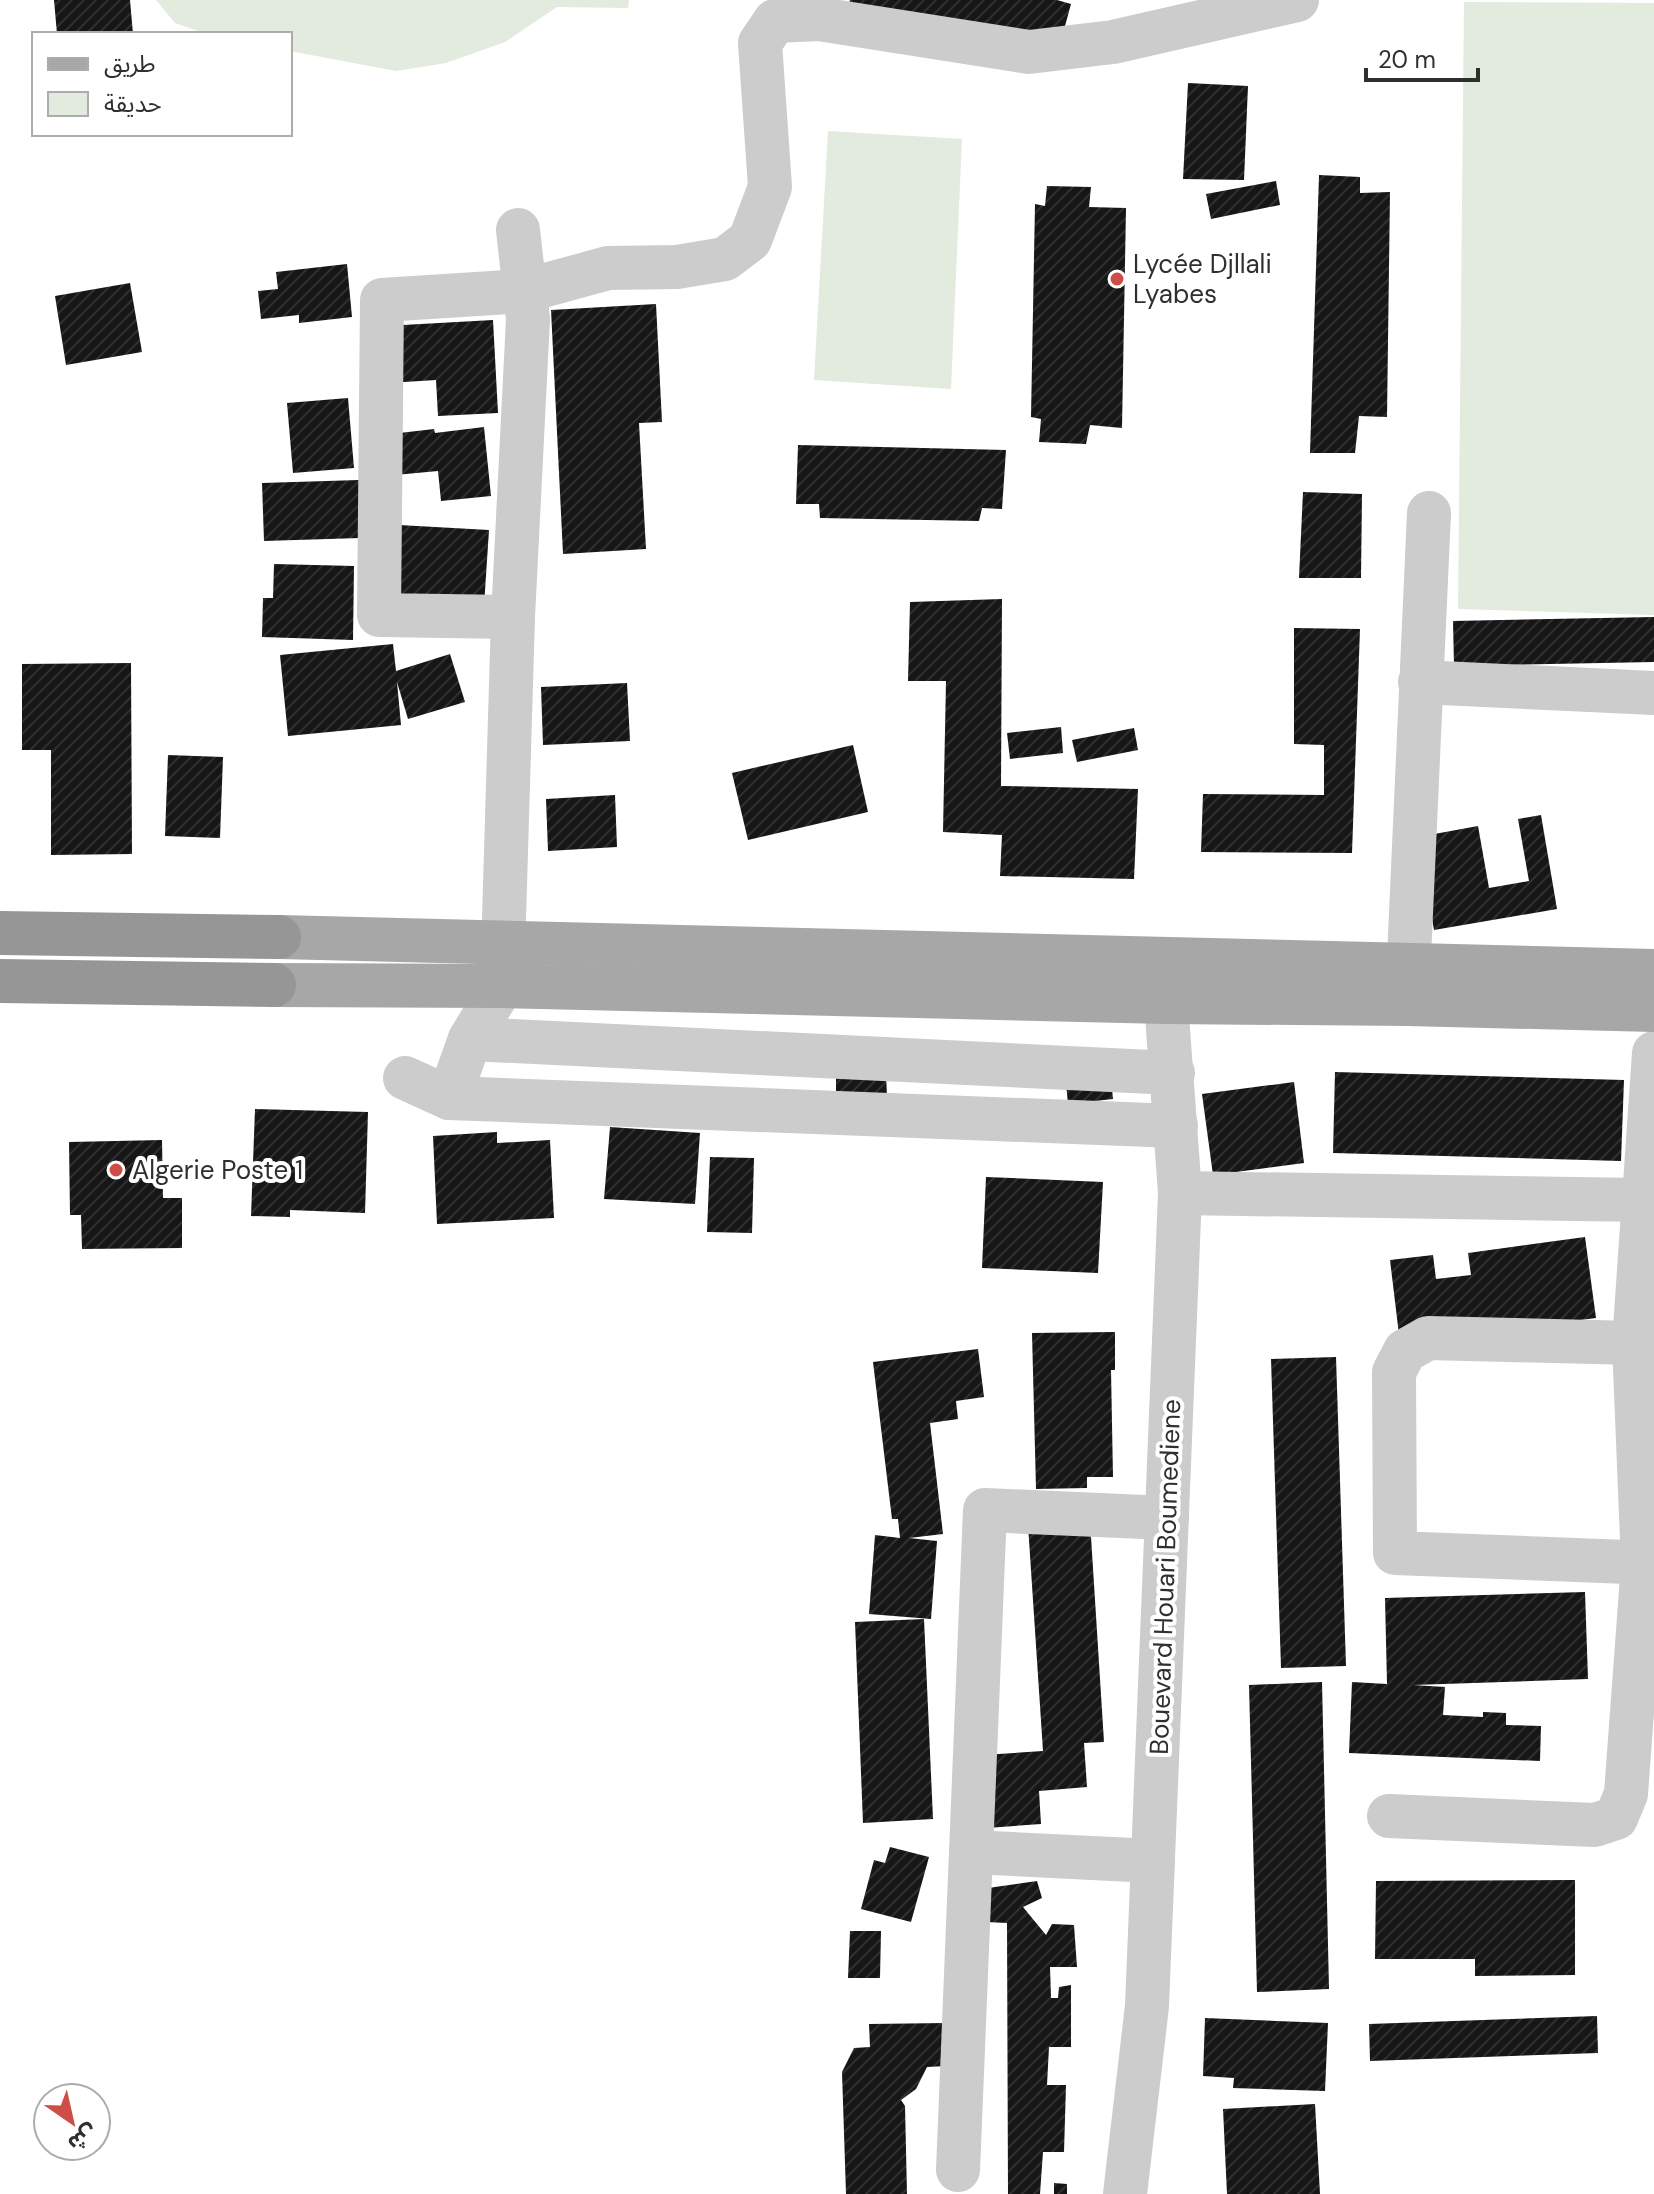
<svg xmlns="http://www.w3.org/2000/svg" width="1654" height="2194" viewBox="0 0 1654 2194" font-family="'DM Sans','Noto Sans Arabic',sans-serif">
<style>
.park{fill:#e3eade}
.building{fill:url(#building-hatch)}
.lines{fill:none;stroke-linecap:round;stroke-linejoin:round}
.minor{stroke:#ccc;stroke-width:44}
.major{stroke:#a7a7a7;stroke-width:44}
.highway{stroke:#969696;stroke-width:44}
.poi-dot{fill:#cf4d47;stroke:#fff;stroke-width:3}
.labels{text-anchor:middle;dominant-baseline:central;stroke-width:8;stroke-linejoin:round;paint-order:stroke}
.poi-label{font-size:26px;fill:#2f2f2f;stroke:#fff;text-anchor:start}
.street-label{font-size:26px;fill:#2f2f2f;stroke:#fff}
</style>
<defs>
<pattern id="building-hatch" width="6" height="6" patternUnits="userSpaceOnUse" patternTransform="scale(2)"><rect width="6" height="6" fill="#161616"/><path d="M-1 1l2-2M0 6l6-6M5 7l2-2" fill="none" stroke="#303030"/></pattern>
</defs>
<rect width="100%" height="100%" fill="#fff"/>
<g class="park">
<path d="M156,0H629L628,8L557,7L505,42L446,63L396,71L290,51V34H207L175,23Z"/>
<path d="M1464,2L1654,3V615L1458,609Z"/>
<path d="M828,131L962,139L951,389L814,380Z"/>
</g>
<g class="building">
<path d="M54,0H130L133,34H57Z"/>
<path d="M850,0H1057L1071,4L1062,37L848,6Z"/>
<path d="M1188,83L1248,86L1244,180L1183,179Z"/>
<path d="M1319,175L1360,177V193L1390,192L1387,417L1359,416L1355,453H1310Z"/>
<path d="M1276,181L1280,205L1211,219L1206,194Z"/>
<path d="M1047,186L1091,187L1089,207L1126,208L1122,428L1090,425L1086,444L1039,442L1041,419L1031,417L1035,204L1045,206Z"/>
<path d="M347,264L352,317L299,323V315L261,319L258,291L278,289L276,272Z"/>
<path d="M130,283L142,352L66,365L55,296Z"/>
<path d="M656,304L662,422L639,423L646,549L563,554L551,310Z"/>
<path d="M493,320L498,413L438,416L436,380L388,383L385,326Z"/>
<path d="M348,398L354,468L293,473L287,403Z"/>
<path d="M484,427L491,496L441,501L438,471L395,475L391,434L434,429L435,433Z"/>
<path d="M798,445L1006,450L1002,509L982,508L979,521L820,518L819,504H796Z"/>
<path d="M359,480L360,538L264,541L262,483Z"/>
<path d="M1303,492L1362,494L1361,578H1299Z"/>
<path d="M399,525L489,530L484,606L395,601Z"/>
<path d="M274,564L354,566L353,640L262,637L263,598H273Z"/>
<path d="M1002,599L1001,786L1138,789L1134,879L1000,876L1002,835L943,832L946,681H908L910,602Z"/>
<path d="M1654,617V662L1454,666L1453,621Z"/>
<path d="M1294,628L1360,629L1352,853L1201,852L1203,794L1324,795V745L1294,744Z"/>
<path d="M393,644L396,671L450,654L465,702L408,719L397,682L401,725L288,736L280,655Z"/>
<path d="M131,663L132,854L51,855V750H22V664Z"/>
<path d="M627,683L630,741L543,745L541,687Z"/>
<path d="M1061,727L1063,753L1010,759L1007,733Z"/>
<path d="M1134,728L1138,750L1077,762L1072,740Z"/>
<path d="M853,745L868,812L748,840L732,773Z"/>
<path d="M168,755L223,757L220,838L165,836Z"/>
<path d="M615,795L617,847L548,851L546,799Z"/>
<path d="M1541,815L1557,909L1434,930L1418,837L1478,826L1489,888L1529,881L1518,819Z"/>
<path d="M1335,1072L1624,1080L1621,1161L1333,1153Z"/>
<path d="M886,1073L887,1097L836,1098V1075Z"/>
<path d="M1111,1078L1113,1099L1068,1104L1066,1083Z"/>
<path d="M1294,1082L1304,1163L1213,1175L1202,1094Z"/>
<path d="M255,1109L368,1112L365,1213L290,1210V1217L251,1216Z"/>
<path d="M610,1127L700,1133L695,1204L604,1199Z"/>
<path d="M497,1132V1143L550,1140L554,1218L437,1224L433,1136Z"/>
<path d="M162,1140L163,1198H182V1248L82,1249L81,1215H70L69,1142Z"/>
<path d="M710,1157L754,1158L752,1233L707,1232Z"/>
<path d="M986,1177L1103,1182L1098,1273L982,1268Z"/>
<path d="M1585,1237L1596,1318L1400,1343L1390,1260L1433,1255L1436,1279L1471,1275L1468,1253Z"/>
<path d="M1115,1332V1370H1111L1113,1477H1087V1488L1036,1489L1032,1333Z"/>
<path d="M978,1349L984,1397L956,1401L958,1419L930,1423L943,1534L909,1538L937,1541L931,1619L869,1614L875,1535L900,1538L898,1519H892L873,1362Z"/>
<path d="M1336,1357L1346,1666L1281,1668L1271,1359Z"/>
<path d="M1090,1521L1104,1742L1084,1743L1087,1787L1039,1791L1041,1824L987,1828L983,1755L1043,1751L1028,1525Z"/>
<path d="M1585,1592L1588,1679L1413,1685L1445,1687L1443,1715L1483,1717V1712L1506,1713V1725L1541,1726L1540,1761L1349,1753L1352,1682L1387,1684L1385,1598Z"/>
<path d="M924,1619L933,1819L863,1823L855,1622Z"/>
<path d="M1322,1682L1329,1989L1257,1992L1249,1685Z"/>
<path d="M890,1847L929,1857L911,1922L861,1909L874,1860L885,1863Z"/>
<path d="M1575,1880V1975L1475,1976V1959H1375L1376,1881Z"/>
<path d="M1037,1881L1042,1898L1023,1907L1046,1935L1052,1924L1074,1925L1077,1967H1050L1051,1998H1058L1059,1987L1071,1985V2047H1049L1047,2085H1066L1064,2152H1043L1040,2194H1008L1007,1923L986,1922L988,1888Z"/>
<path d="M850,1931H881L880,1978H848Z"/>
<path d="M1597,2016L1598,2053L1370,2061L1369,2024Z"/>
<path d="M1205,2018L1328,2023L1325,2091L1233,2088L1234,2078L1203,2076Z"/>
<path d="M946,2023L947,2066L927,2067L916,2089L901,2100L905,2106L907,2194H846L842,2072L854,2048L870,2047L869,2024Z"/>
<path d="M1315,2104L1320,2194H1227L1223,2109Z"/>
<path d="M1054,2183L1067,2184V2194H1054Z"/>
</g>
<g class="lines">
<g class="minor">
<path d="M513,617L379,615L382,300L524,291L608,268L677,267L725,259L750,240L770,187L760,43L775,21L819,19L1029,52L1113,42L1297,0"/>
<path d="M1420,682L1654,693"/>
<path d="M1407,1002L1429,513"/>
<path d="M470,1039L1173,1073"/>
<path d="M405,1078L449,1098L1176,1126"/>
<path d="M449,1098L470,1039L502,986L513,617L528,319L518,230"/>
<path d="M1180,1193L1645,1200"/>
<path d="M1634,1343L1428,1338L1405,1351L1394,1372L1395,1553L1654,1563"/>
<path d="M1389,1816L1595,1825L1616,1818L1626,1794L1643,1563L1634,1343L1654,1053"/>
<path d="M971,1852L1153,1861"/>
<path d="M958,2170L985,1510L1167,1518"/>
<path d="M1125,2194L1147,2006L1180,1193L1166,1002L1167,963"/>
</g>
<g class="major">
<path d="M279,937L1654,971"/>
<path d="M274,985L502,986L1166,1002L1407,1004L1654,1010"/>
</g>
<g class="highway">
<path d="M0,933L279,937"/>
<path d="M0,981L274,985"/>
</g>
</g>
<g class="poi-dot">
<circle cx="1117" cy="279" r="8"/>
<circle cx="116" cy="1170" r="8"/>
</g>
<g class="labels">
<g class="poi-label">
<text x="1133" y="264">Lycée Djllali<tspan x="1133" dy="30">Lyabes</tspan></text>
<text x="132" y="1170">Algerie Poste 1</text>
</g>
<g class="street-label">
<text transform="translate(1165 1577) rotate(-88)">Bouevard Houari Boumediene</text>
</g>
</g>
<rect x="32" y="32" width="260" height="104" fill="#ffffff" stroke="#acacac" stroke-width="2"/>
<rect x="48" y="58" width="40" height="12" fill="#a7a7a7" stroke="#acacac" stroke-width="2"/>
<text x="104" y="72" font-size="24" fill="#2f2f2f">طريق</text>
<rect x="48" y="92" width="40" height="24" fill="#e3eade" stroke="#acacac" stroke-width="2"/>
<text x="104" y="112" font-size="24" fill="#2f2f2f">حديقة</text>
<g transform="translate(72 2122) rotate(146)"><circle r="38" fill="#ffffff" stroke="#acacac" stroke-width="2"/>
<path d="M0-6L14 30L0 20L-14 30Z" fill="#cf4d47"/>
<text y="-12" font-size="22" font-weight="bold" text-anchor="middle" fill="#2f2f2f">ش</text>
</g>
<path d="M1366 68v12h112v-12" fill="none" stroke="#2f2f2f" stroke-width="4"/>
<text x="1378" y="68" font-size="24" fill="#2f2f2f" stroke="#ffffff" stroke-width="6" paint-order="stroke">20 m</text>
</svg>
